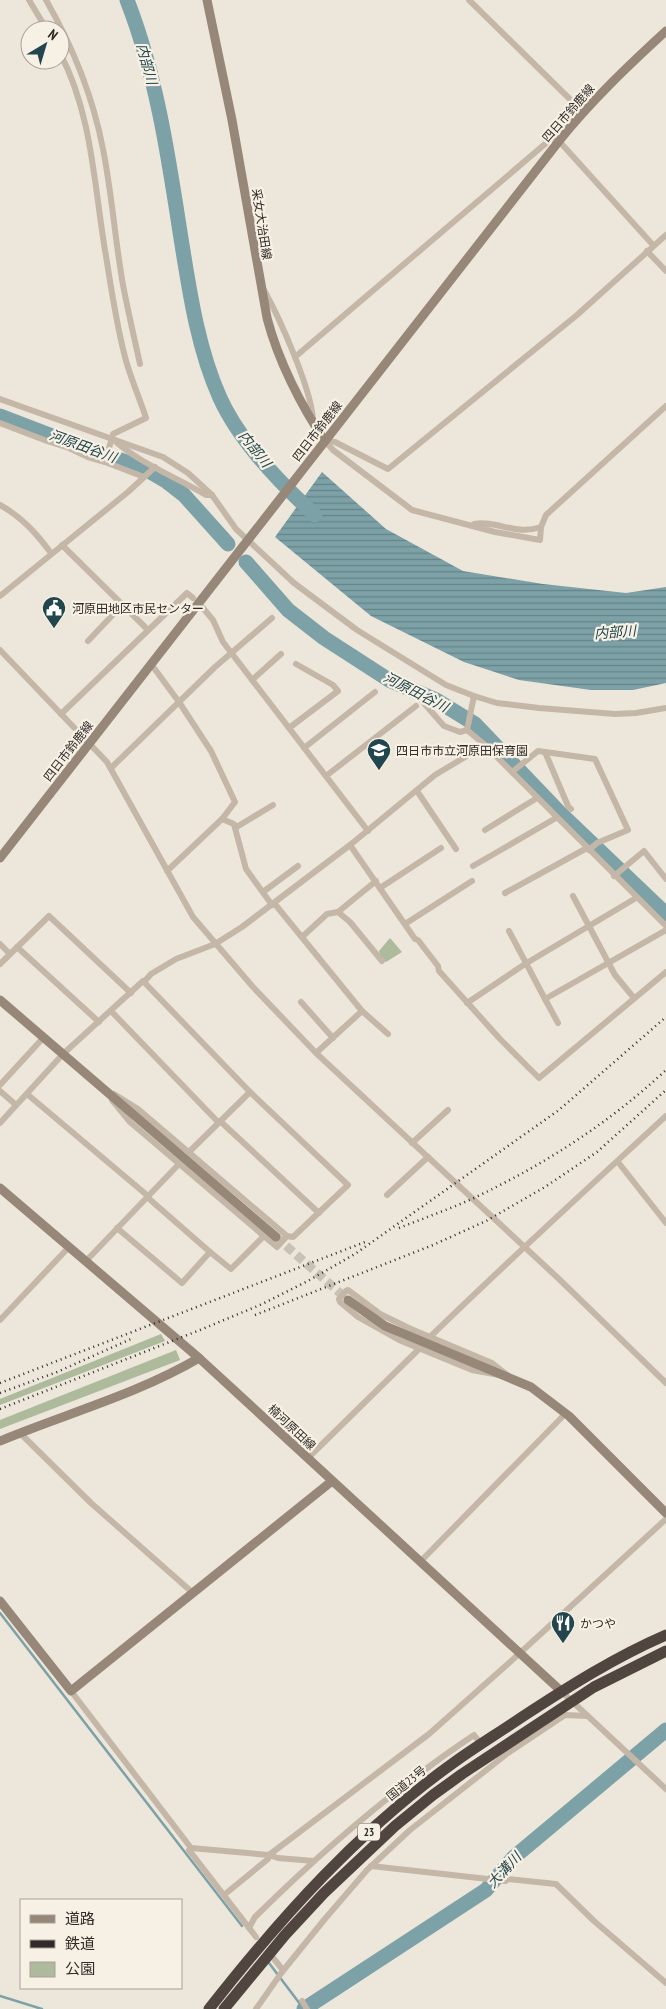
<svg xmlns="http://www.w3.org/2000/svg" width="666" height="2009" viewBox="0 0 666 2009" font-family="'PT Sans Narrow','Noto Sans JP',sans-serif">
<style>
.green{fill:#adba9c}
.water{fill:url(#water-rules)}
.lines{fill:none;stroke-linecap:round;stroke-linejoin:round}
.stream{stroke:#7ca1a7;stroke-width:2.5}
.river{stroke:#7ca1a7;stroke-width:15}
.secondary-tunnel{stroke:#c7c1b6;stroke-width:9;stroke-dasharray:9 4.5;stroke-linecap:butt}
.street{stroke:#c4b7a7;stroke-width:6}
.secondary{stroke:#978779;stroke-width:9}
.highway{stroke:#51463f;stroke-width:11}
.rail{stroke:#312b27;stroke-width:2.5;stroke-dasharray:1 4;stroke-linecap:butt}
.labels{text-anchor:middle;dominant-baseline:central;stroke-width:4.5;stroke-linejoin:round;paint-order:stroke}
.shield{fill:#f6f0e5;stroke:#6c6660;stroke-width:1}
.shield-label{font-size:11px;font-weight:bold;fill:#312b27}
.street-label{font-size:12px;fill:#312b27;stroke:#f6f0e5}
.poi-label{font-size:12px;fill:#312b27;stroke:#f6f0e5;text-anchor:start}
.water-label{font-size:14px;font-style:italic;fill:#22464d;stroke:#f6f0e5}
</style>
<defs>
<pattern id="water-rules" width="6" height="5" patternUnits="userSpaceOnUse" patternTransform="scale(1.25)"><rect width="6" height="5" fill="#7ca1a7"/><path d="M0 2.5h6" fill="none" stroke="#668388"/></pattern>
</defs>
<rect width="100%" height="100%" fill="#ede6da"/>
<g class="green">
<path d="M390,938L402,952L386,962L380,955L379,951Z"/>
<path d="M161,1334L165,1341L0,1405V1399Z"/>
<path d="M176,1350L180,1360L0,1429V1420Z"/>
</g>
<path class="water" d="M322,472L386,529L463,571L543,584L626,593L666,587V683L633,690H591L519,680L464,662L371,616L275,537Z"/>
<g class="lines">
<g class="stream">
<path d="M0,1613L242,1926"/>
<path d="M269,1963L300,2004"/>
<path d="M0,1996L42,2009"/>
</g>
<g class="river">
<path d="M127,0C156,74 168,154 180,232C189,288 197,347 220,398C239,440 281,484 315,515"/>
<path d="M0,416L86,449L142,467L166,481L184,495L228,544"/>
<path d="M246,562L288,610L324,638L389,680L436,700L475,724L560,813L666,914"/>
<path d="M304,2009L486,1890L513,1858L666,1730"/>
</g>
<path class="secondary-tunnel" d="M276,1237L348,1300"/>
<g class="street">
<path d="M29,0L47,30"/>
<path d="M46,0C73,47 93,97 103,149C112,194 115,240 123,285C128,311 134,337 140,364"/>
<path d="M469,0L583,112L579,114"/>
<path d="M559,141L653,245"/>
<path d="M647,251L666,271"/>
<path d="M264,290C279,317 314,394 313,423"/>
<path d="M295,357L572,121"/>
<path d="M0,399L163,457L188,473L212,495L236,529L294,583L357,630L446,685L474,696L497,703L539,708L615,714L636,713L666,708"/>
<path d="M0,423L47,441L69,448L88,457L105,462L113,434L146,418C139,396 129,375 124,353C116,321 111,288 106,256C94,188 93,116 60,53"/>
<path d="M114,440C139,463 176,477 206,495H212"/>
<path d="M325,441L335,442L388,469L577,315L666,235"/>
<path d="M325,441L333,450L412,510L495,532L540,540L541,527"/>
<path d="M105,462L144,477"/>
<path d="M0,505C22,517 36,533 51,553"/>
<path d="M474,524C498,520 515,536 541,527L546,515L666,406"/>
<path d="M62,545L148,630"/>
<path d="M0,596L128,492L155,467"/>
<path d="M203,608L213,620L223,642L368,831"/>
<path d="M88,641L123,604"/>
<path d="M0,650L107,762L193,917L253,987L316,1053L559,1279L666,1383"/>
<path d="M151,664L179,702L211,751L235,802L222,819"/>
<path d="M252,680L281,654"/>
<path d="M474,696L467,730L485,745L666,926"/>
<path d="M422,701L444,726L460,732L467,730"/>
<path d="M61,714L187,593L193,598"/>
<path d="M289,728L338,691L333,685L296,664"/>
<path d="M304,748L375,692"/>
<path d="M545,752L568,806L571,809"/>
<path d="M111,768L215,667L272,618"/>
<path d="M512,772L538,751L595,759L628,830L597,843L589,850"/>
<path d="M326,776L416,706"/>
<path d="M417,791L456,849"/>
<path d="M235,828L273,805"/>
<path d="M485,830L537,798"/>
<path d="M350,845L415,939L418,940L438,966L439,971L500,1039L539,1078L666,972"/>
<path d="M473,866L556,818"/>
<path d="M167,871L222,819L234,824L246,869L272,905"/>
<path d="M614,876L644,851L666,879"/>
<path d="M380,888L441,848"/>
<path d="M263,892L298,866"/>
<path d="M505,893L587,848"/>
<path d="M573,896L615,975L634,998"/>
<path d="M274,903L362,1011L388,1034"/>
<path d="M338,912L376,881"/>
<path d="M405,924L472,881"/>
<path d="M509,931L545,999"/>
<path d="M302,937L327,914L338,912L350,922L382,961"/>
<path d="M0,944L10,954"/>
<path d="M17,947L99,1022"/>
<path d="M0,964L49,916L131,993"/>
<path d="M144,982L151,974L176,959L215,944L242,927L350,845L435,775L485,745"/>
<path d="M301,1002L333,1038"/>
<path d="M467,1003L525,964L636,898"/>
<path d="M111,1011L218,1122"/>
<path d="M558,1023L545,999L666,930"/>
<path d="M316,1053L362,1011"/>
<path d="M0,1085L44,1037"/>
<path d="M0,1091L16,1105"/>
<path d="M27,1094L148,1196"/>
<path d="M114,1094L138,1109L287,1236"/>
<path d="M220,1121L319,1213"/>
<path d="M0,1123L63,1054L143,981L250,1092L348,1185L293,1237L287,1236L277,1247L130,1122L112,1100"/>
<path d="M412,1143L448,1110"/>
<path d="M189,1152L250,1092"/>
<path d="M618,1162L666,1223"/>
<path d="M387,1195L428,1157"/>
<path d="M147,1197L210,1252"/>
<path d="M117,1228L182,1283L210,1252L231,1269L264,1236"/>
<path d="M86,1261L179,1164"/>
<path d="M348,1290L380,1314L411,1329L492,1363L510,1377L472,1370L399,1340L358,1317L340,1302L339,1299L346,1291Z"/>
<path d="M0,1320L69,1247"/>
<path d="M431,1336C508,1261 587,1189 666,1116"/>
<path d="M20,1433L91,1503L193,1593"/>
<path d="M308,1458L420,1348"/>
<path d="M420,1562L566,1413"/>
<path d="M71,1691L191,1848L189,1850L256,1937"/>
<path d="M561,1691L666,1789"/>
<path d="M191,1848L269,1855L429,1734L520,1653L666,1519"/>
<path d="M371,1866L506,1881"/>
<path d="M507,1879L556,1884L594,1921L666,1983"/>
<path d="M224,1895L268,1859L269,1855L278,1858L314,1861"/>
<path d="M249,1928L255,1917C321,1852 396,1787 474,1735L481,1744"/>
<path d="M274,1959L283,1970"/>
<path d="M302,2001L307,2009"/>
<path d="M256,2009L282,1972L324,1920L367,1870L410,1830L508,1753L565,1715L587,1716"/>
</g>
<g class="secondary">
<path d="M207,0L232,120L267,318C278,360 301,406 325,441"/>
<path d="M0,858L559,141C591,101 628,66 666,31"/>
<path d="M0,1000L276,1237"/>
<path d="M0,1188L199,1358L561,1691"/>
<path d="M348,1300L385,1326L531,1387L569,1416L666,1513"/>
<path d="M0,1441C65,1414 138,1394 199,1358"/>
<path d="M0,1601L71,1691L332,1481"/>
</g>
<g class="highway">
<path d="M209,2009C281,1917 360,1829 456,1761C477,1746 500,1732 522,1717C568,1687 615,1657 666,1635"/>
<path d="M224,2009L285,1935L324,1893L395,1826L433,1795L462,1774L594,1687L666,1651"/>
</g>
<g class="rail">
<path d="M399,1228C424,1218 450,1209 474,1198C545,1164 608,1124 666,1070"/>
<path d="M255,1315L433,1245L486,1221L545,1187L597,1152L666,1090"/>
<path d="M0,1383L365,1242"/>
<path d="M0,1393L57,1372L131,1339"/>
<path d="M0,1409L200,1330L260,1305L306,1282L355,1254L559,1110L666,1017"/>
</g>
</g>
<defs>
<g id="civic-pin" transform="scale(1.25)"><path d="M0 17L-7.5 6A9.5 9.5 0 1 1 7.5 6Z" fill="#22464d" stroke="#f6f0e5"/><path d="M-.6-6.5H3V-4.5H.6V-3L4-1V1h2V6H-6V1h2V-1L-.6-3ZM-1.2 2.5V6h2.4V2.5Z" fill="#fff"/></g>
<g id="school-pin" transform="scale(1.25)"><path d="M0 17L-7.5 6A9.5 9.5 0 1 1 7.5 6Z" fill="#22464d" stroke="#f6f0e5"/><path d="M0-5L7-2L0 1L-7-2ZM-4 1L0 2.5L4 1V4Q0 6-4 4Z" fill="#fff"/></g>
<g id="restaurant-pin" transform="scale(1.25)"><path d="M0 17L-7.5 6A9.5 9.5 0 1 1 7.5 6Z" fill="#22464d" stroke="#f6f0e5"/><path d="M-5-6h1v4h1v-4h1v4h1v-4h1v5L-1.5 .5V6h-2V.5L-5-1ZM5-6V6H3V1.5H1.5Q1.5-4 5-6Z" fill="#fff"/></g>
</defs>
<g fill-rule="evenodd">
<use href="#civic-pin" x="54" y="608"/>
<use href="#school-pin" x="379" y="750"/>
<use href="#restaurant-pin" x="563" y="1623"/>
</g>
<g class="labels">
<rect class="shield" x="358" y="1823.5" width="22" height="17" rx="4"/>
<g class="shield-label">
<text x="369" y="1832">23</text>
</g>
<g class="street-label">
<text transform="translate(568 113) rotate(-49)">四日市鈴鹿線</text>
<text transform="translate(262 224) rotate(81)">采女大治田線</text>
<text transform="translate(317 431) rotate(-52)">四日市鈴鹿線</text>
<text transform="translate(68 751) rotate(-52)">四日市鈴鹿線</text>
<text transform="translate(292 1427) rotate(43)">楠河原田線</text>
<text transform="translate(406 1783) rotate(-39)">国道23号</text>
</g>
<g class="poi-label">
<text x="72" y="608">河原田地区市民センター</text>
<text x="396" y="750">四日市市立河原田保育園</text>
<text x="580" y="1623">かつや</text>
</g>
<g class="water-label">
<text transform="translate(147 64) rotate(75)">内部川</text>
<text transform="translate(83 446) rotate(20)">河原田谷川</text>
<text transform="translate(255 449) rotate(51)">内部川</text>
<text transform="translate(615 632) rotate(-4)">内部川</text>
<text transform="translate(416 692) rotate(27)">河原田谷川</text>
<text transform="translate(504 1870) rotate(-47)">大溝川</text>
</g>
</g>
<rect x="20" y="1899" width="162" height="90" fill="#f6f0e5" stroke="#a7a199"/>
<rect x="30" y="1915" width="25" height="8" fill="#978779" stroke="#a7a199"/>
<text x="65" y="1924" font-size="15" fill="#312b27">道路</text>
<rect x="30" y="1940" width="25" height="8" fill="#312b27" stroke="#a7a199"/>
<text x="65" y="1949" font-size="15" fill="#312b27">鉄道</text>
<rect x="30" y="1962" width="25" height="15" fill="#adba9c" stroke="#a7a199"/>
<text x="65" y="1974" font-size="15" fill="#312b27">公園</text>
<g transform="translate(45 45) rotate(38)"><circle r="24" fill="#f6f0e5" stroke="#a7a199"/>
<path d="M0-4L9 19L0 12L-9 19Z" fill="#22464d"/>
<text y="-8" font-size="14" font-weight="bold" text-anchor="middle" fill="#312b27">N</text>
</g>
</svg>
